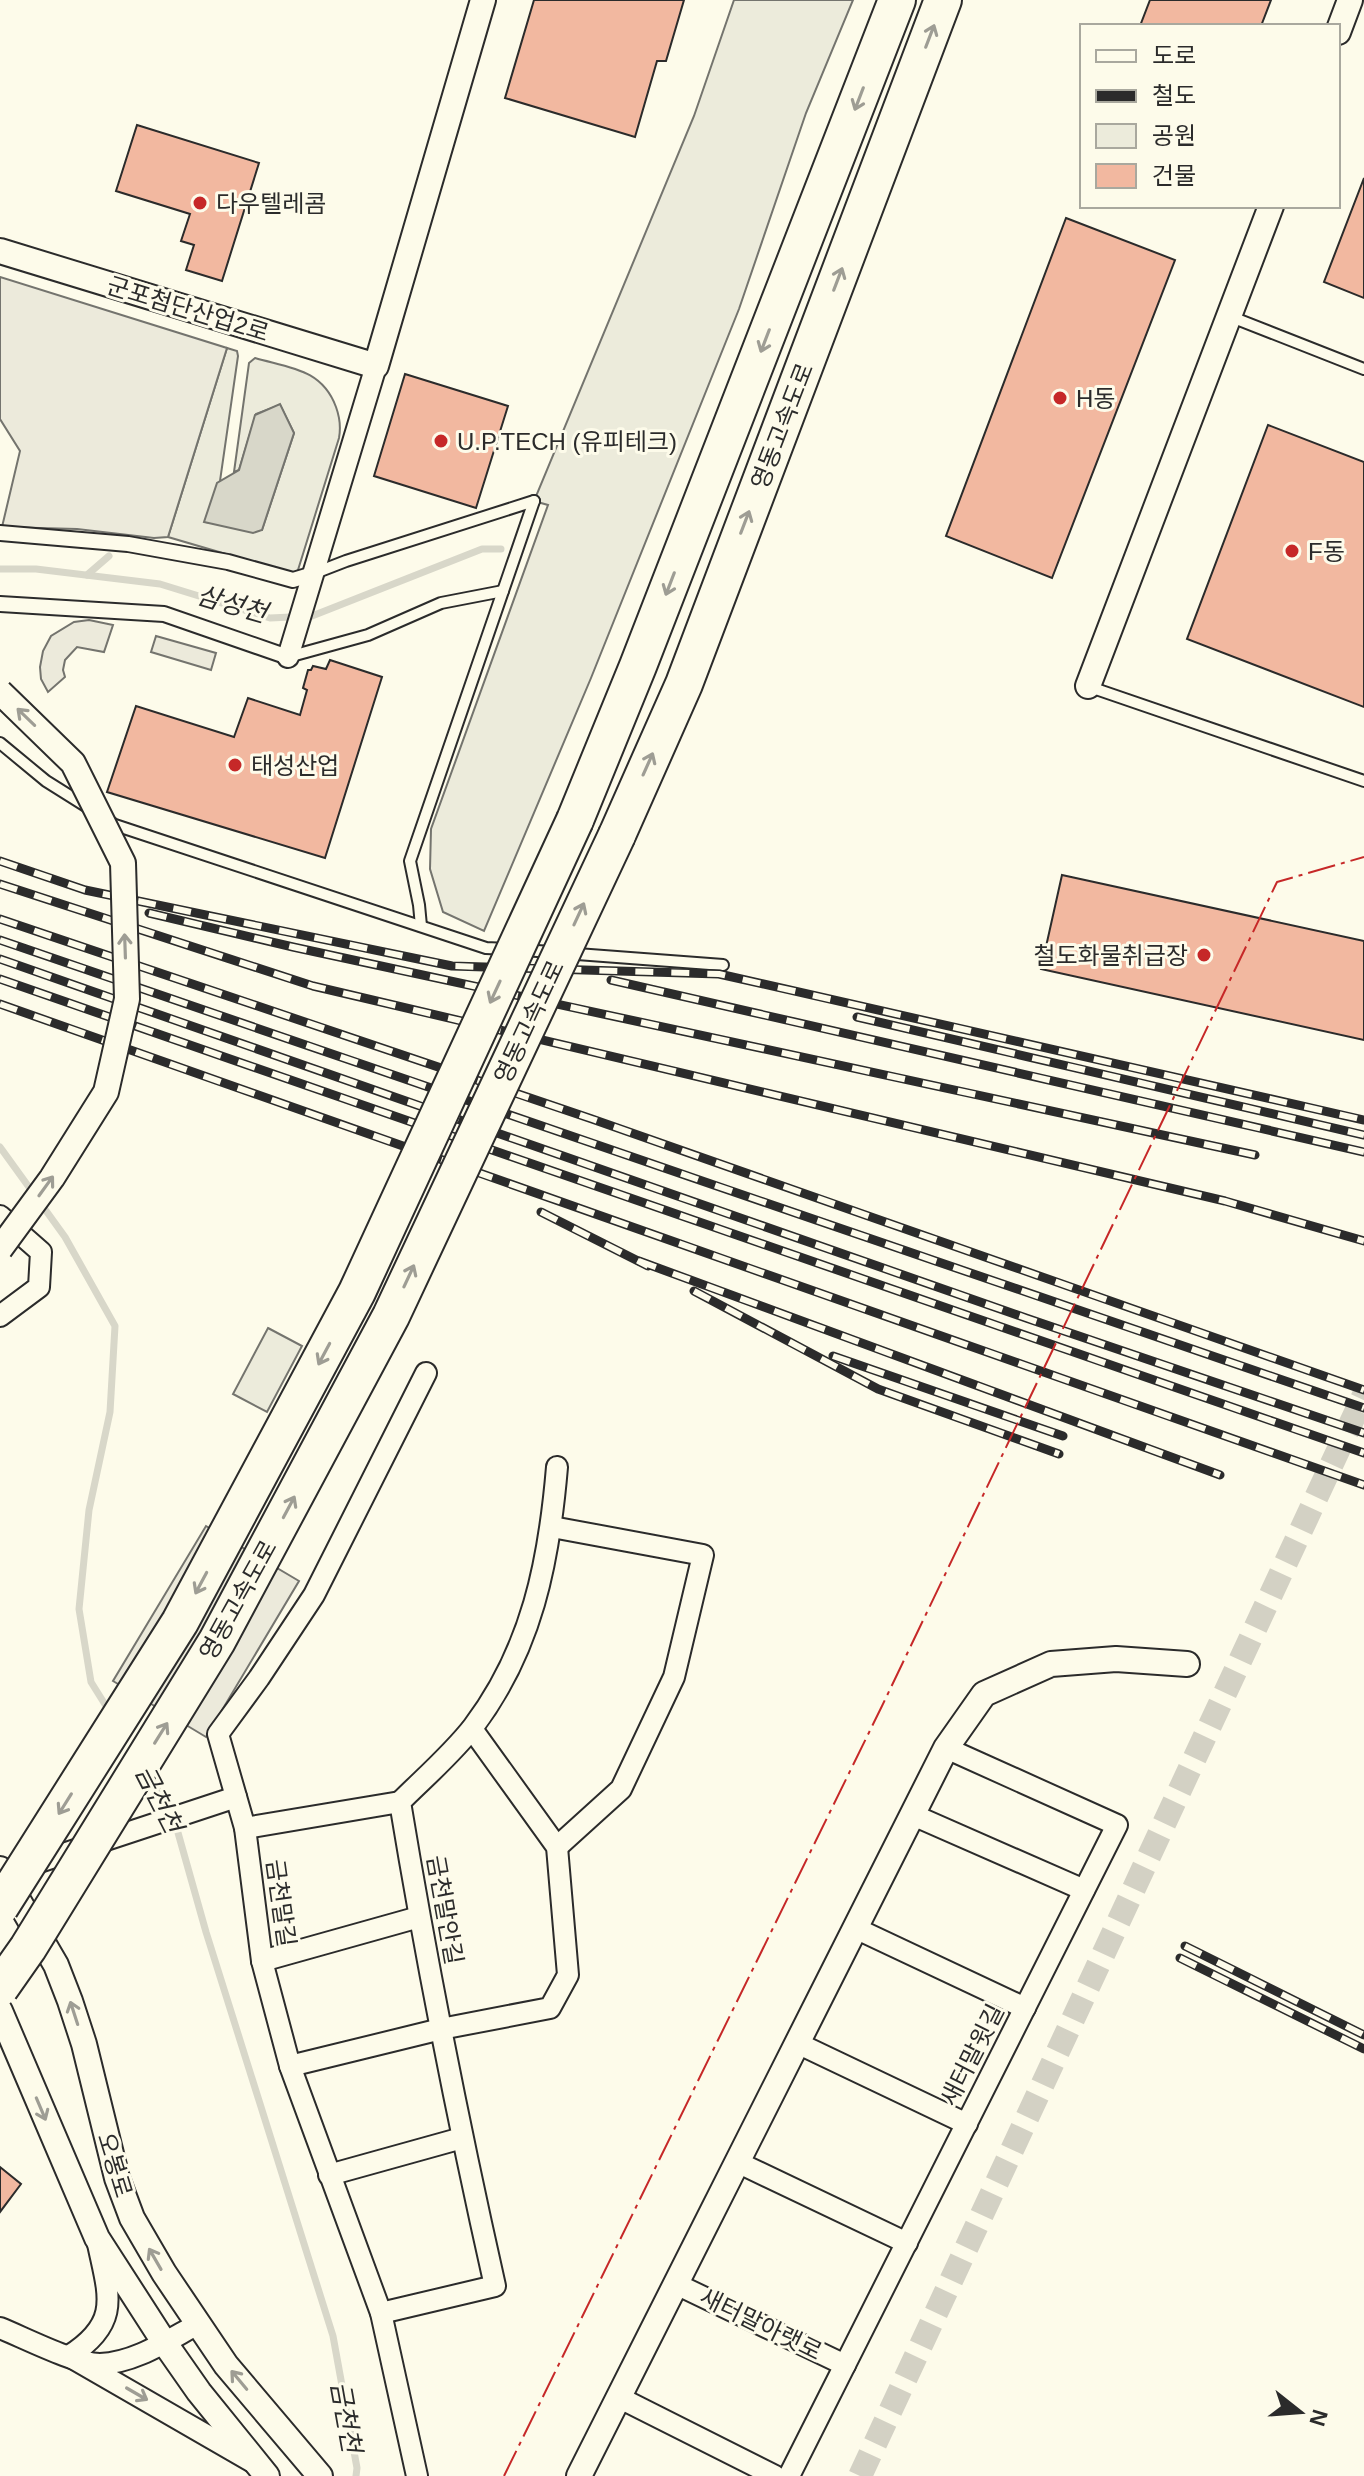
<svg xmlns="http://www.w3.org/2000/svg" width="1364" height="2476" viewBox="0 0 1364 2476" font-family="Helvetica,'Noto Sans KR',sans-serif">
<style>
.green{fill:#ecebdb;stroke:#74746e;stroke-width:2}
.parking{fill:#eceadb;stroke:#74746e;stroke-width:2}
.water{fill:#d8d7c9;stroke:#74746e;stroke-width:2}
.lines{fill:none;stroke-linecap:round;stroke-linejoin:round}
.stream{stroke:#d8d7c9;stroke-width:7}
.building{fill:#f2b8a0;stroke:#2b2b2b;stroke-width:2}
.tertiary-tunnel{stroke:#d3d1c4;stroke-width:24;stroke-dasharray:24 12;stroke-linecap:butt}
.service-casing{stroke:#2b2b2b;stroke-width:14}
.pedestrian-casing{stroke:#2b2b2b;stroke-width:18}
.minor-casing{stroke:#2b2b2b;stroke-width:24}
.tertiary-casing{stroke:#2b2b2b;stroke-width:28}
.motorway-casing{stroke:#2b2b2b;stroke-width:40}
.service{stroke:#fdfbea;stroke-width:10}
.pedestrian{stroke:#fdfbea;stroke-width:14}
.minor{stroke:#fdfbea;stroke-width:20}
.tertiary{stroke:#fdfbea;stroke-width:24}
.motorway{stroke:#fdfbea;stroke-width:36}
.rail-casing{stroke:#2b2b2b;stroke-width:9}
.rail{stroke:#fdfbea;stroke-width:6;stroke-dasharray:18;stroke-linecap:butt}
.tertiary-bridge-casing{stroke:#2b2b2b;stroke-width:28;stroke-linecap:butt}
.motorway-bridge-casing{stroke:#2b2b2b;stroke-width:40;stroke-linecap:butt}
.tertiary-bridge{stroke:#fdfbea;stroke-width:24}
.motorway-bridge{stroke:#fdfbea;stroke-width:36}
.power{stroke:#c62828;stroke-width:2;stroke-dasharray:28 6 4 6;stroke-linecap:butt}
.oneway{stroke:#9e9d94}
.poi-dot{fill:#c62828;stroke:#fdfbea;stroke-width:3}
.labels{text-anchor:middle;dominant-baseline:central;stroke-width:6;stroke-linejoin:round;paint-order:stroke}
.poi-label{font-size:24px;fill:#2b2b2b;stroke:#fdfbea;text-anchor:start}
.street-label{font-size:24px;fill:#2b2b2b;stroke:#fdfbea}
.water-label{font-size:26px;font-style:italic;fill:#2b2b2b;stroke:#fdfbea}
</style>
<rect width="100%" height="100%" fill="#fdfbea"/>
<g class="green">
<path d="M734,0H853L806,113L739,309L591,678L484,931L443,912L430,869L431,829L548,505L534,501L694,116Z"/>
<path d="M227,348L237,351L238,356L220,481L205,522L262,530L294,433L280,405L256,414L239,470L234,472L249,363L255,358C290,368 322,369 336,407C340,418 341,427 339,438L298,570L294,574L168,537Z"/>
<path d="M268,1328L302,1346L267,1412L233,1394Z"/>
</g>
<g class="parking">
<path d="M0,277L227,348L168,537L154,538L77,529L2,527L20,451L0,419Z"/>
<path d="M89,620L113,625L104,652L77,647L65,660L63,670L65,677L48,692L41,679L40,667L43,651L51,636L74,622Z"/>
<path d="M156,636L216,653L211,670L151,652Z"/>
<path d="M206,1526L299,1581L206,1737L113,1681Z"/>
</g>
<path class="water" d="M280,404L294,433L262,530L253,533L204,522L217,483L239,470L255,415Z"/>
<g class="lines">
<g class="stream">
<path d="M0,569H36L160,584L270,618L312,616L482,549H501"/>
<path d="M87,575L109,556"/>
<path d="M0,1147L65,1237L115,1326L110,1412L89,1510L79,1609L91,1682L111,1714"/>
<path d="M149,1775L173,1815L206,1932L333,2336L357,2468L356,2476"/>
</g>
</g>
<g class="building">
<path d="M534,0H684L666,61H657L635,137L505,98Z"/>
<path d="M1150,0H1271L1261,26H1140Z"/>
<path d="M137,125L259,163L222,281L186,270L194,245L181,241L190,214L116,191Z"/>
<path d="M1364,178V298L1324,282Z"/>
<path d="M1066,218L1175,260L1052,578L946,536Z"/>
<path d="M405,374L508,406L476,508L374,476Z"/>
<path d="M1268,425L1364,462V707L1187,639Z"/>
<path d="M330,660L382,677L325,858L107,792L136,706L234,737L248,698L300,715L307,690L303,688L308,670H311L313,666L326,669Z"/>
<path d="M1062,875L1364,941V1040L1041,969Z"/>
<path d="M0,2167L21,2184L0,2212Z"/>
</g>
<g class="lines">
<path class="tertiary-tunnel" d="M860,2476L1364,1395"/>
<g class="service-casing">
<g id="service">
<path d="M1229,316L1364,369"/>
<path d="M315,573L346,561L534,501"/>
<path d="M288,657L368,635L441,603L503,591"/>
<path d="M1090,687L1364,781"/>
<path d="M0,743L46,781L89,808"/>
<path d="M109,821L115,825L486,948L508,949"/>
<path d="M421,926L419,905L410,861L534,501"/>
<path d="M524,950L723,965"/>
</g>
</g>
<g class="pedestrian-casing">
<g id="pedestrian">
<path d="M0,533L128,544L228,562L293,580L313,574"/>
<path d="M0,604L164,614L288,657"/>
</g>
</g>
<g class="minor-casing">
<g id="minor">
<path d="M288,657L376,366"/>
<path d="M0,1216L41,1252L39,1287L0,1316"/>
<path d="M552,1527L703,1555L674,1677L621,1789L557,1847"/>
<path d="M913,1815L1084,1890"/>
<path d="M245,1828L400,1802"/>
<path d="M27,1866L236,1797"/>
<path d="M855,1928L1025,2008"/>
<path d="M262,1961L419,1917"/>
<path d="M797,2043L967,2124"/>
<path d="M290,2066L441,2029L550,2008L568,1975L557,1847L472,1729"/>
<path d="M737,2162L907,2243"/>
<path d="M329,2175L462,2138"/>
<path d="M98,2244C109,2296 121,2323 69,2356L251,2461"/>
<path d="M676,2284L845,2365"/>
<path d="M381,2313L495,2286C459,2126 427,1965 400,1802C424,1778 452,1754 473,1727C532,1649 549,1562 557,1467"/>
<path d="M0,2328C25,2338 75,2364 100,2364C135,2363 168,2340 198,2324"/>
<path d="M618,2397L775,2476"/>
<path d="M417,2476L381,2313L290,2066L262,1961L245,1828L218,1734L259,1678L314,1595L426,1373"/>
<path d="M789,2476L1117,1825L946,1748"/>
</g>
</g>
<g class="tertiary-casing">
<g id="tertiary">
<path d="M1338,32L1350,0"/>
<path d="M0,251L376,366L483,0"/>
<path d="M1088,686L1271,206"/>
<path d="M0,1869L56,1965L70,2001L84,2044L117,2178L132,2218L164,2273L226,2365L320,2476"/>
<path d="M0,2011L97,2238L164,2342L199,2392L267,2476"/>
<path d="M579,2476L946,1748L984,1694L1051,1664L1116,1659L1187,1664"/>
</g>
</g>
<g class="motorway-casing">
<g id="motorway">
<path d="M575,820L638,666L897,0"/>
<path d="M617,835L684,684L943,0"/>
</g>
</g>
<use href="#service" class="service"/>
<use href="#pedestrian" class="pedestrian"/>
<use href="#minor" class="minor"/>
<use href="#tertiary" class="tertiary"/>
<use href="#motorway" class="motorway"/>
<g class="rail-casing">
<g id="rail">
<path d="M0,861L85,890L452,966L719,974L1364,1120"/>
<path d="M0,884L313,986L1225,1201L1364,1241"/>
<path d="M149,913L293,947L1255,1155"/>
<path d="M0,919L592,1119L1364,1390"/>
<path d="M0,940L1364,1408"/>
<path d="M0,959L1026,1318L1364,1433"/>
<path d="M0,979L1364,1453"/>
<path d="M611,980L1364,1152"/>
<path d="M0,1004L1364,1485"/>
<path d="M857,1017L1364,1135"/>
<path d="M541,1212L648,1266"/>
<path d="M639,1261L1220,1475"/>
<path d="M694,1291L878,1389L1059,1454"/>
<path d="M833,1356L1063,1436"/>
<path d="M1185,1946L1364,2035"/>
<path d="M1180,1958L1364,2049"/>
</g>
</g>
<use href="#rail" class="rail"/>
<g class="tertiary-bridge-casing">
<path id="tertiary-bridge" d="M0,692L73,763L123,863L127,999L106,1092L52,1178L0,1249"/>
</g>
<g class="motorway-bridge-casing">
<g id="motorway-bridge">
<path d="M0,1907L180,1622L357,1292L575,820"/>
<path d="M0,1988L28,1948L217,1641L391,1316L617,835"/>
</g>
</g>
<use href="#tertiary-bridge" class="tertiary-bridge"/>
<use href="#motorway-bridge" class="motorway-bridge"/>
<path class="power" d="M504,2476L882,1706L1277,882L1364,857"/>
</g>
<defs><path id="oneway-shaft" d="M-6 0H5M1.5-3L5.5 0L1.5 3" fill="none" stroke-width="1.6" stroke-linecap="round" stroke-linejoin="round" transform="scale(2)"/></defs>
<g class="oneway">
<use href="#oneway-shaft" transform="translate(930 36) rotate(-69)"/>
<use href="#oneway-shaft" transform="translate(859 99) rotate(111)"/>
<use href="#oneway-shaft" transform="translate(838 279) rotate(-69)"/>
<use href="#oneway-shaft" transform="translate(765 341) rotate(111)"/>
<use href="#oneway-shaft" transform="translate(745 522) rotate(-69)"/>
<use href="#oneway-shaft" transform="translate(670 584) rotate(111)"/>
<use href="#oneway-shaft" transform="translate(26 717) rotate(-136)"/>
<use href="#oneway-shaft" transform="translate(648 764) rotate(-66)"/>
<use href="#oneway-shaft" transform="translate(579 914) rotate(-65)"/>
<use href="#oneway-shaft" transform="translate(125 946) rotate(-92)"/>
<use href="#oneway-shaft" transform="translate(495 992) rotate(115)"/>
<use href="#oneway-shaft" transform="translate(46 1186) rotate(-54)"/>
<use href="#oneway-shaft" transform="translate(409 1276) rotate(-65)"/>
<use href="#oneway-shaft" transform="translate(324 1354) rotate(118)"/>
<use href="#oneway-shaft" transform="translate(289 1507) rotate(-62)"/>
<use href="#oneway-shaft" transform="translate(201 1583) rotate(118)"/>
<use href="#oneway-shaft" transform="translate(161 1733) rotate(-58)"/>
<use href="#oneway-shaft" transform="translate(65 1804) rotate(122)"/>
<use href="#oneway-shaft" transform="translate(74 2013) rotate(-108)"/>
<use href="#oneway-shaft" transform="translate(41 2109) rotate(67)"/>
<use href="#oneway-shaft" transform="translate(155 2259) rotate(-120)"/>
<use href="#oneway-shaft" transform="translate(239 2380) rotate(-130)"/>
<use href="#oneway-shaft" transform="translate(137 2394) rotate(30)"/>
</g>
<g class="poi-dot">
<circle cx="200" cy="203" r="8"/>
<circle cx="1060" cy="398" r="8"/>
<circle cx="441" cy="441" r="8"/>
<circle cx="1292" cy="551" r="8"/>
<circle cx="235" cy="765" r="8"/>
<circle cx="1204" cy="955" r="8"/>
</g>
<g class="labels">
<g class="poi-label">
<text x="216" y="203">다우텔레콤</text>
<text x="1076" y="398">H동</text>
<text x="457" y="441">U.P.TECH (유피테크)</text>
<text x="1308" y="551">F동</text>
<text x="251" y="765">태성산업</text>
<text x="1188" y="955" text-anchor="end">철도화물취급장</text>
</g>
<g class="street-label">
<text transform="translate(188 309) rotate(17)">군포첨단산업2로</text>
<text transform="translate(782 426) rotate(-69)">영동고속도로</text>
<text transform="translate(529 1022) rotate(-65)">영동고속도로</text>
<text transform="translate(238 1600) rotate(-61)">영동고속도로</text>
<text transform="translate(281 1903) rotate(82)">금천말길</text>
<text transform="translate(445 1910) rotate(80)">금천말안길</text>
<text transform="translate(972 2055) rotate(-63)">새터말윗길</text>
<text transform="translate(115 2165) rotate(73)">오봉로</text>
<text transform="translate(761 2324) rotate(26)">새터말아랫로</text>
</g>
<g class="water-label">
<text transform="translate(232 604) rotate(16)">삼성천</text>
<text transform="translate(159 1799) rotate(63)">금천천</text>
<text transform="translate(346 2417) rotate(80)">금천천</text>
</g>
</g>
<rect x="1080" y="24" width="260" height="184" fill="#fdfbea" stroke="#a9a89e" stroke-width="2"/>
<rect x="1096" y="50" width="40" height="12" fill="#fdfbea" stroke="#a9a89e" stroke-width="2"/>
<text x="1152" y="64" font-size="24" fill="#2b2b2b">도로</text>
<rect x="1096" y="90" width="40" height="12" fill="#2b2b2b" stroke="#a9a89e" stroke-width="2"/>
<text x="1152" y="104" font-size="24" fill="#2b2b2b">철도</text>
<rect x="1096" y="124" width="40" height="24" fill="#ecebdb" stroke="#a9a89e" stroke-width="2"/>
<text x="1152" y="144" font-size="24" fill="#2b2b2b">공원</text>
<rect x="1096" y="164" width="40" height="24" fill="#f2b8a0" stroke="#a9a89e" stroke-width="2"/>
<text x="1152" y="184" font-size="24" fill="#2b2b2b">건물</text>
<g transform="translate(1300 2412) rotate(107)" stroke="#fdfbea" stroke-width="6" paint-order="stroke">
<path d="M0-6L14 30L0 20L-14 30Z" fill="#2b2b2b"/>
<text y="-12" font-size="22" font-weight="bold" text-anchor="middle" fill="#2b2b2b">N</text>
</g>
</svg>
